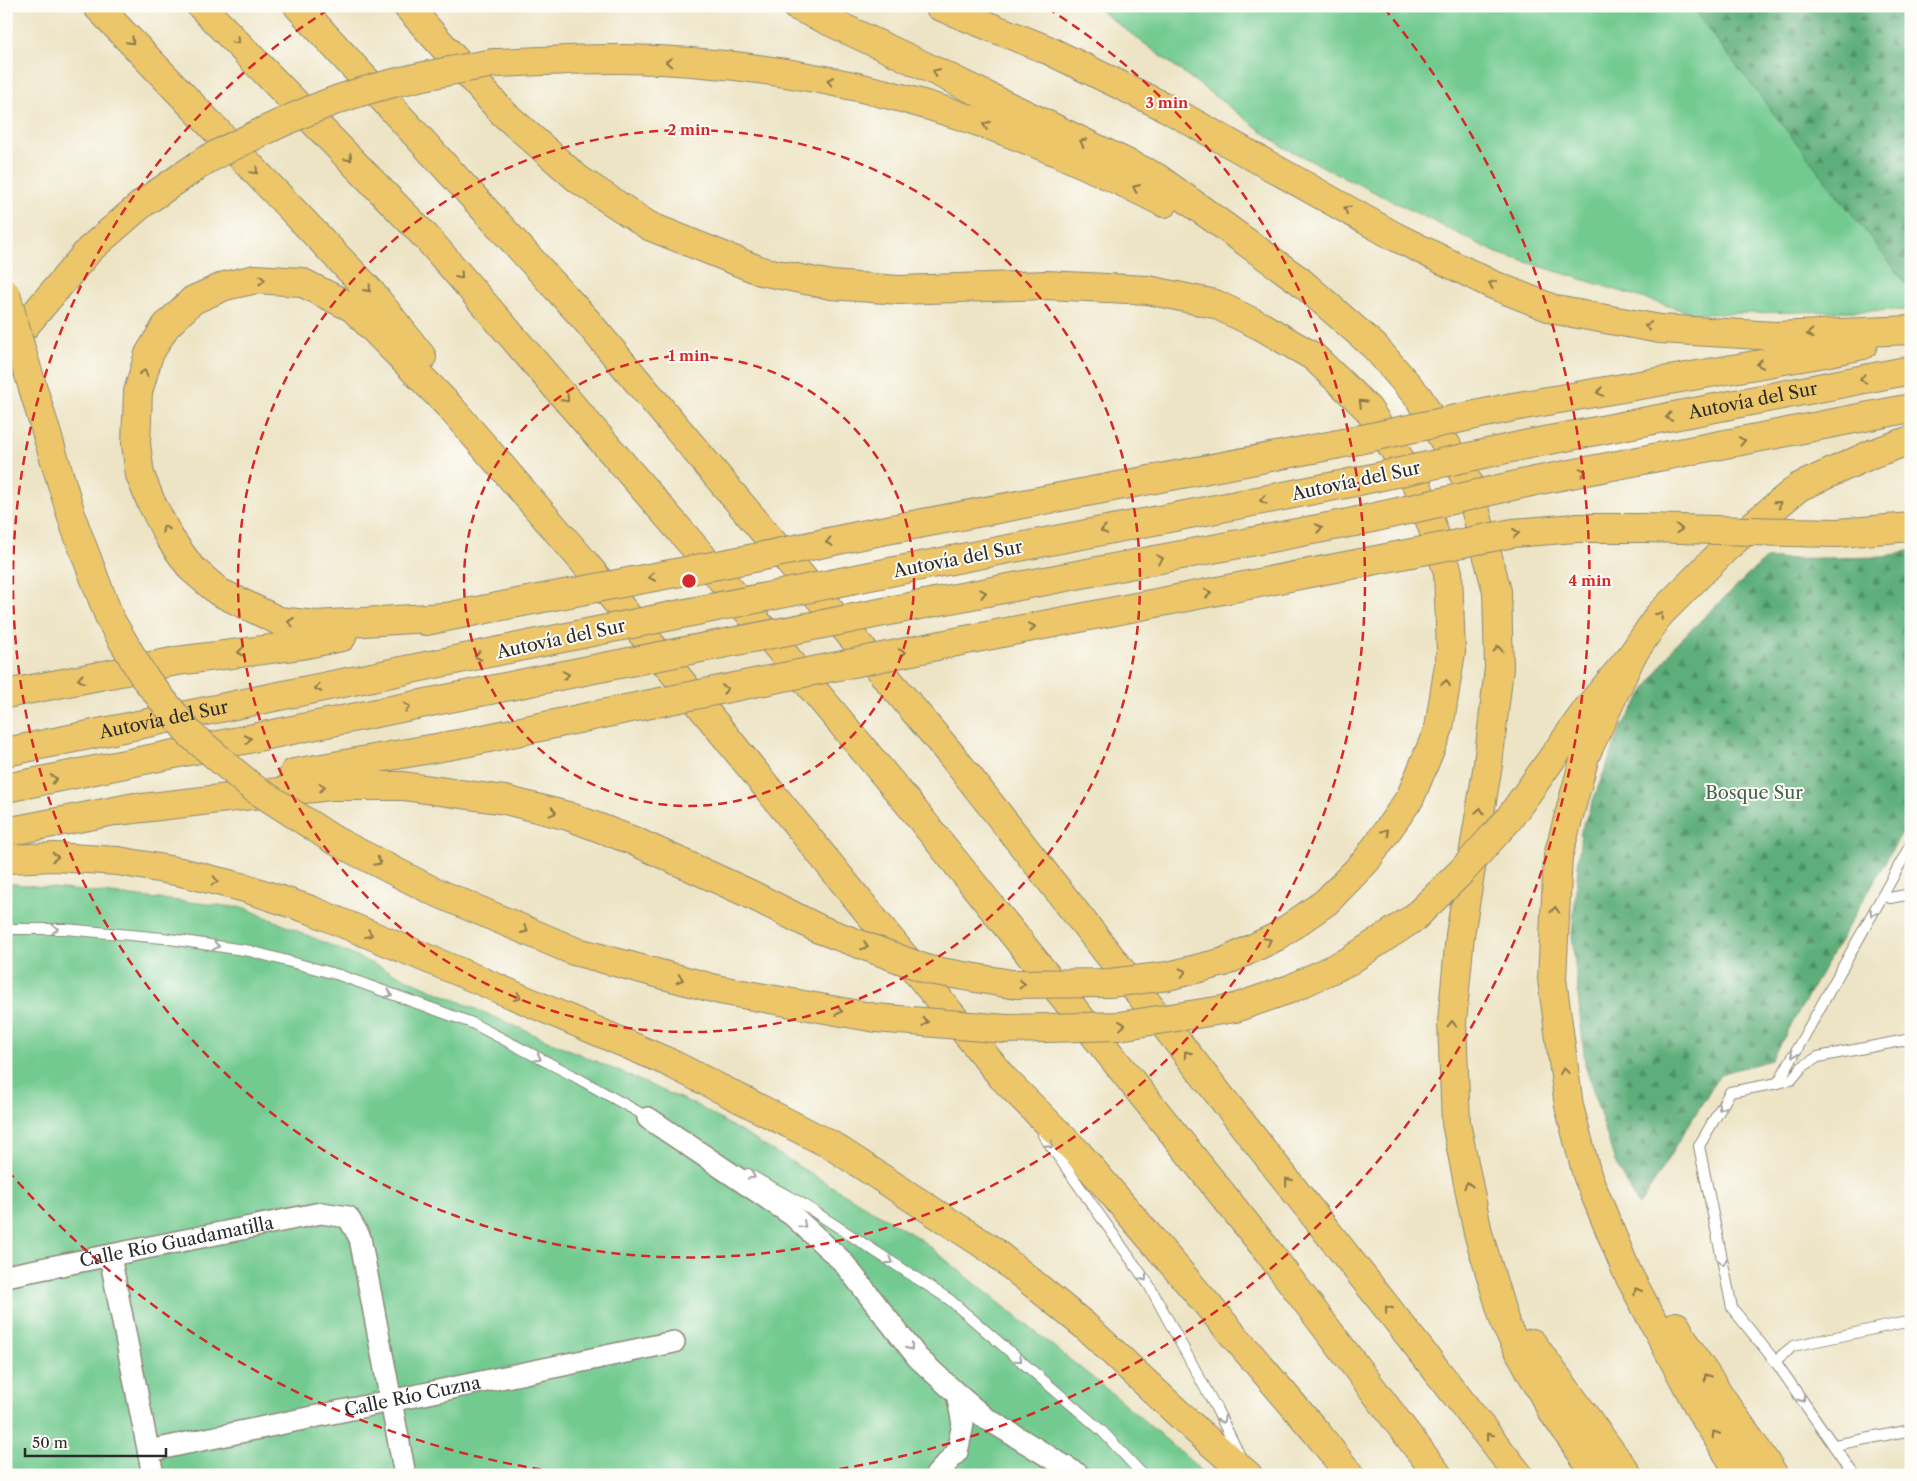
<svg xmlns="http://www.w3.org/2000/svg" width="1917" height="1481" viewBox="0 0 1917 1481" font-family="'Libre Caslon Text',serif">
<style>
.green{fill:#72ca90;stroke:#4e7a5e}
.forest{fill:url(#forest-firs);stroke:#446c52}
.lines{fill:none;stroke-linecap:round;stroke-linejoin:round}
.service-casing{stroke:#8c8878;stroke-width:12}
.minor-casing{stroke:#8c8878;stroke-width:24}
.motorway-casing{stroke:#8c8878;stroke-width:30}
.service{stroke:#fff;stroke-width:10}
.minor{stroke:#fff;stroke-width:21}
.motorway{stroke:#ecc669;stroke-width:28}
.motorway-bridge-casing{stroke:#8c8878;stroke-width:30;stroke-linecap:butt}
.motorway-bridge{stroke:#ecc669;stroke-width:28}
.oneway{stroke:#8c784a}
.oneway2{stroke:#a0a0a0}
.ring{fill:none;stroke:#d62828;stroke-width:2.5;stroke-dasharray:9 6}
.labels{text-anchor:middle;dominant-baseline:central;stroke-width:4;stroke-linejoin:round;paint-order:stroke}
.street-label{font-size:18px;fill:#2b2b2b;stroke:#fdfcf7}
.park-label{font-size:18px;fill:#44634e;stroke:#fdfcf7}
.centre{fill:#d62828;stroke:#fdfcf7;stroke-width:2.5}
.ring-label{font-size:15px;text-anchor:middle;font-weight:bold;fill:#d62828;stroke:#fdfcf7;stroke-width:4;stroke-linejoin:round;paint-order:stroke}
</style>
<defs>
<pattern id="forest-firs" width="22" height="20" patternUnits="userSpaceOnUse" patternTransform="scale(1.25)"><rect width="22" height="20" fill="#5dae7a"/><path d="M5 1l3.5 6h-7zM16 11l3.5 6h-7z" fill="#4d8e64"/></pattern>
</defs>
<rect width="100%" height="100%" fill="#fdfcf7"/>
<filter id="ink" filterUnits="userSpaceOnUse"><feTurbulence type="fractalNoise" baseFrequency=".02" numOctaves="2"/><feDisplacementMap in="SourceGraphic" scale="10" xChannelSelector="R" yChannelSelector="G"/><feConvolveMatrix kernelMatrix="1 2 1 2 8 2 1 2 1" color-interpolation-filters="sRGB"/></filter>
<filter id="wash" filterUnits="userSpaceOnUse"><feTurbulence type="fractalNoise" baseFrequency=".0096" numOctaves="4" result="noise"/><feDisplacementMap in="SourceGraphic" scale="20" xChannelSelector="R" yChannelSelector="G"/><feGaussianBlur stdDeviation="1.12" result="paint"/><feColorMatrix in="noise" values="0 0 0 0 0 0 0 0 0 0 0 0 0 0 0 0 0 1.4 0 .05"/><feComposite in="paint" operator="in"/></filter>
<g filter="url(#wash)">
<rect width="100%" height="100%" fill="#ede4c5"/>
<g class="green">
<path d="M1094,6H1911V310L1694,314L1497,253L1283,147Z"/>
<path d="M6,883L245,908L698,1106L920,1239L1120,1400L1207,1475H6Z"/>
</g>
<g class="forest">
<path d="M1698,6H1911V290L1698,16Z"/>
<path d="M1911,550V817L1771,1060L1720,1074L1639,1206L1615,1162L1585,1065L1572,935L1581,831L1622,726L1675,645L1765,559L1884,557Z"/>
</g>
</g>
<g filter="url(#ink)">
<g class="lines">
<g class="service-casing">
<g id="service">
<path d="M1911,894L1890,898L1883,895L1778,1083L1791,1080L1802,1067L1818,1057L1911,1039"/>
<path d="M1883,895L1911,844"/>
<path d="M6,929H65L163,938L250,951L339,975L472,1023L572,1075L651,1119"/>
<path d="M1778,1083L1730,1092L1699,1146L1732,1308L1775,1361L1854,1475"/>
<path d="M1043,1135L1149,1285L1216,1408L1240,1456"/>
<path d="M748,1174L801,1203L950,1300L1102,1431L1143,1475"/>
<path d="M1775,1361L1793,1346L1911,1321"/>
<path d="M1835,1445L1911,1430"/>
</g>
</g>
<g class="minor-casing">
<g id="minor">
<path d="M648,1118L792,1215L842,1261L918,1358L957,1394L984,1417L1079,1475"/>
<path d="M110,1256L153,1475"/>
<path id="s1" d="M6,1276L321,1213L348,1217L360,1238L405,1475"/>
<path id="s2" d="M149,1451L674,1342"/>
<path d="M936,1475L957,1452L963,1424L957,1394"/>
</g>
</g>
<g class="motorway-casing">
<g id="motorway">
<path d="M97,6L370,291L422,357"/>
<path d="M201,6L427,238L696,549L908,803L1267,1250L1438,1475"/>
<path d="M298,6L586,320L953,757L1519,1475"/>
<path d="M407,6L503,113L578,179L649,226L761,271L831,285L899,290L1046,285L1148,290L1215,304L1261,326L1314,357L1368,409L1418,487L1448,572L1451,652L1439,728L1410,798L1366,861L1326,902L1276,937L1224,962"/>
<path d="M796,6L912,60L1156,177L1300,281L1375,347L1419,398L1468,482L1497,591L1499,668L1488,764L1460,935L1452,1022L1456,1123L1478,1233L1506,1326L1552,1411L1597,1475"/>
<path d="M939,6L1048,50L1167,108L1394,236L1491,284L1556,310L1660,329L1775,336L1911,330"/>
<path d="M494,63C537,62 580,58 623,59C786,61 941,98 1090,167C1115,179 1140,190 1164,203"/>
<path d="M6,348L90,249L143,203L206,160"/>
<path d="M21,349L75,527L110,619"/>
<path d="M1513,407L1819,354L1863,345"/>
<path id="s3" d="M1529,444L1911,370"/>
<path d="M1535,481L1911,408"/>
<path d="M876,532L1334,445"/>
<path d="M1790,532L1838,533L1911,527"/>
<path d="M900,570L1345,484"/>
<path d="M935,602L1354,522"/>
<path d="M444,617L316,625L279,621L219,592L191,568L169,537L151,502L140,475L136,444L138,392L149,354L166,326L193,300L225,286L256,279L301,282L353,308L450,407L584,562L1002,1077L1077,1152L1317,1433L1350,1475"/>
<path d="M426,621L538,599"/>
<path d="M966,640L1366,562"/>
<path d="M1632,655L1585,756L1558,856L1552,979L1569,1106L1587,1175L1627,1272L1700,1410L1741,1475"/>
<path d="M6,694L177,661L301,645L342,637"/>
<path id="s4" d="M6,752L577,635"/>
<path d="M294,773L464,743L626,709"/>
<path d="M6,788L604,667"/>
<path d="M117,811L330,786H403L505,800L568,816L634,841L750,894L819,929"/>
<path d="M1508,820L1588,708L1632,655L1660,614L1728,546L1799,487L1874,453L1911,440"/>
<path d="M6,832L135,807"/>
<path d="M334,840L431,890L574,951L720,990L876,1018"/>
<path d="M6,859L55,857L118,861L181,872L245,888L311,910L481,981L668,1062L831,1145L992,1250L1084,1325L1195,1429L1248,1475"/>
<path d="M1235,1008L1290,989L1349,961L1414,918"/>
<path d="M1676,1326L1693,1356L1774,1475"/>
<path d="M1532,1343L1628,1475"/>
</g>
</g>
<use href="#service" class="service"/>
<use href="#minor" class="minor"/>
<use href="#motorway" class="motorway"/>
<g class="motorway-bridge-casing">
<g id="motorway-bridge">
<path d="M206,160C250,137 294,115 342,98C391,81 443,72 494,63"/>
<path d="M6,294L21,349"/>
<path d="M1334,445L1513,407"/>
<path d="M1345,484L1529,444"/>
<path d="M1354,522L1535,481"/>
<path d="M1366,562L1513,533L1576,528H1645L1790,532"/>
<path d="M538,599L744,560L876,532"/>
<path d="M110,619L144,677L190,734L252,787L334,840"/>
<path d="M577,635L900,570"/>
<path d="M604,667L935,602"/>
<path d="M626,709L966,640"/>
<path d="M1414,918L1461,872L1508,820"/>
<path d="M819,929L929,970L1011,984L1110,983L1168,976L1224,962"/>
<path d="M876,1018L1006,1029L1119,1026L1235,1008"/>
</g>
</g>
<use href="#motorway-bridge" class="motorway-bridge"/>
</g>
<defs><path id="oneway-chevron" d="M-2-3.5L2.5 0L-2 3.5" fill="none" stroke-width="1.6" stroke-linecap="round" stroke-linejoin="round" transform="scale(1.25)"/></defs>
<g class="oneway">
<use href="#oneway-chevron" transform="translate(131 41) rotate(46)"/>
<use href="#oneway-chevron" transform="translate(236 41) rotate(46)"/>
<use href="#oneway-chevron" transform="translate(669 62) rotate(-177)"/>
<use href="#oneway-chevron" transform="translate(936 72) rotate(-154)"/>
<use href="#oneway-chevron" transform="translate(830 81) rotate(-169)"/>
<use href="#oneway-chevron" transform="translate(986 125) rotate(-160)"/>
<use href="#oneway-chevron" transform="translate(1083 142) rotate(-154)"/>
<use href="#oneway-chevron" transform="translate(349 158) rotate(46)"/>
<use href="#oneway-chevron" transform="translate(255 171) rotate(46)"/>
<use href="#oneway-chevron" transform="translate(1136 188) rotate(-155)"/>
<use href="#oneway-chevron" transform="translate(1347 209) rotate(-150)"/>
<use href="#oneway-chevron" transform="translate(460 276) rotate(49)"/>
<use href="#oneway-chevron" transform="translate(262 280) rotate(1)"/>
<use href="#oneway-chevron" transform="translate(1492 284) rotate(-156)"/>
<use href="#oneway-chevron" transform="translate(368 289) rotate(48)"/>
<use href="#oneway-chevron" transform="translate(1648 326) rotate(-170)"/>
<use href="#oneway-chevron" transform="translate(1810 334) rotate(177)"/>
<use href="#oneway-chevron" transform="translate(1760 364) rotate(170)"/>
<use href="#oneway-chevron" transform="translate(144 373) rotate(-73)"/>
<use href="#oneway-chevron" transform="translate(1863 379) rotate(169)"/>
<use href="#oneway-chevron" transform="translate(1600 392) rotate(170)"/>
<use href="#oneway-chevron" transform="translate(566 399) rotate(49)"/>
<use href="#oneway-chevron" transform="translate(1362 403) rotate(-136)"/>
<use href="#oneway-chevron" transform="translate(1669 417) rotate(169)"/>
<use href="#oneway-chevron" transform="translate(1742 441) rotate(-11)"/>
<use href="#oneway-chevron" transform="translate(1583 472) rotate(-11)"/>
<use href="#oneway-chevron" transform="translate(1263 500) rotate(169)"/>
<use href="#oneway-chevron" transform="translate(1778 504) rotate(-40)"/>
<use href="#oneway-chevron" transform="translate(1319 528) rotate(-11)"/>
<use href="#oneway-chevron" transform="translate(165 529) rotate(-117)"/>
<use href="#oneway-chevron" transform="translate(1679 529) rotate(2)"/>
<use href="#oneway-chevron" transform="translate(1104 530) rotate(169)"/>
<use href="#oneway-chevron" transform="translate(1516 533) rotate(-6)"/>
<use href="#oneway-chevron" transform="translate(829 542) rotate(168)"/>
<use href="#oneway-chevron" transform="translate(1160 559) rotate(-11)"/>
<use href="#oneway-chevron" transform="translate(652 577) rotate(169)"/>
<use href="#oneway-chevron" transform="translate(983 593) rotate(-11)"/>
<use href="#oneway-chevron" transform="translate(1208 593) rotate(-11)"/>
<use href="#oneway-chevron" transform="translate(1660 615) rotate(-51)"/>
<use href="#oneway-chevron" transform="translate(291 622) rotate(-173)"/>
<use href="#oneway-chevron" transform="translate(1032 627) rotate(-11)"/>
<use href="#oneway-chevron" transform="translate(1498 649) rotate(-91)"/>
<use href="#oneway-chevron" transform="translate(241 652) rotate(173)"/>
<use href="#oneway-chevron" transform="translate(902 653) rotate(-11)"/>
<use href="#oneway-chevron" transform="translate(478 656) rotate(168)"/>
<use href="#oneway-chevron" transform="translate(566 675) rotate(-11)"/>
<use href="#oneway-chevron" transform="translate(81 679) rotate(169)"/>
<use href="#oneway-chevron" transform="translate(1446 683) rotate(-81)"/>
<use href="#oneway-chevron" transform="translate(318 688) rotate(168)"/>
<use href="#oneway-chevron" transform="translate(725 689) rotate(-11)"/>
<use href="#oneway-chevron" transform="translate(407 707) rotate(-11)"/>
<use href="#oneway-chevron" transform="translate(248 739) rotate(-11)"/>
<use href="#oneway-chevron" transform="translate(54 779) rotate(-11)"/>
<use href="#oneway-chevron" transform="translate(322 787) rotate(-7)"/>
<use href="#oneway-chevron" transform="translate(1480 811) rotate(-81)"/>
<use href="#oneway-chevron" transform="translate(553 812) rotate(15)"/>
<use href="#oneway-chevron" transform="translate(1386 832) rotate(-56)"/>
<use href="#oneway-chevron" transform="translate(55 857) rotate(1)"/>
<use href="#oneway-chevron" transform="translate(378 862) rotate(27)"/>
<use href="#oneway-chevron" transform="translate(215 881) rotate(15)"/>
<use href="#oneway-chevron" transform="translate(1555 910) rotate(-87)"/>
<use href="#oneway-chevron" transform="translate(525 930) rotate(23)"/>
<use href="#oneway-chevron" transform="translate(369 934) rotate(22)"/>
<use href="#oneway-chevron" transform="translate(1268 941) rotate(-26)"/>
<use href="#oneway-chevron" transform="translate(865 946) rotate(20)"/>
<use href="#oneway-chevron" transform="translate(1183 972) rotate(-14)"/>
<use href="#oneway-chevron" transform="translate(680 979) rotate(15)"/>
<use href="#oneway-chevron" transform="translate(1022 984) rotate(-1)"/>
<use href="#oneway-chevron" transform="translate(518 997) rotate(24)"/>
<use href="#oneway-chevron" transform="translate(839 1011) rotate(10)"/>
<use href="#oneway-chevron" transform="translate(925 1022) rotate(5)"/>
<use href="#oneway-chevron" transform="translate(1452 1024) rotate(-89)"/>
<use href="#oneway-chevron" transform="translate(1122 1025) rotate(-6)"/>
<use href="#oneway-chevron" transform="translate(1187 1054) rotate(-128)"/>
<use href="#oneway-chevron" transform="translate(1564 1071) rotate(-98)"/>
<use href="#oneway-chevron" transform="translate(1288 1181) rotate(-128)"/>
<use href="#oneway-chevron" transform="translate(1468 1185) rotate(-101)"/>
<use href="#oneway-chevron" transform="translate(1637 1291) rotate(-118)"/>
<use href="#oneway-chevron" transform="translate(1388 1309) rotate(-128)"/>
<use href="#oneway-chevron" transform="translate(1707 1377) rotate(-125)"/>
<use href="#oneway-chevron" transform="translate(1715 1434) rotate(-122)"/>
<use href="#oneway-chevron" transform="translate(1489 1436) rotate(-128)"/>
</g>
<g class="oneway2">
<use href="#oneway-chevron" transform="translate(1873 913) rotate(119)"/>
<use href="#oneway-chevron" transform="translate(55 929)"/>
<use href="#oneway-chevron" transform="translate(216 946) rotate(9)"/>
<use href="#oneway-chevron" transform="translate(389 994) rotate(21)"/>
<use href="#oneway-chevron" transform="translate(1794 1054) rotate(119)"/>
<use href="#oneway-chevron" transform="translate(538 1058) rotate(27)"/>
<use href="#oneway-chevron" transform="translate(1721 1107) rotate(120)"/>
<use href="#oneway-chevron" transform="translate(1050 1145) rotate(55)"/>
<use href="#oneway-chevron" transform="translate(752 1176) rotate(29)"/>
<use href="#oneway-chevron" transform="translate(803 1225) rotate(42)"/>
<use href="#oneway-chevron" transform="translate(890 1261) rotate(33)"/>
<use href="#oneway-chevron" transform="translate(1723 1262) rotate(79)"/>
<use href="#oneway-chevron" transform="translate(1144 1278) rotate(55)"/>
<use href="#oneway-chevron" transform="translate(910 1347) rotate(52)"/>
<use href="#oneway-chevron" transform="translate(1019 1359) rotate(41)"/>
<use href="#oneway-chevron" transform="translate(1802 1399) rotate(54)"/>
<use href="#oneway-chevron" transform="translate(1222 1420) rotate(64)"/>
</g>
</g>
<g class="ring">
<circle cx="689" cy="581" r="225"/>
<circle cx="689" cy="581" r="451"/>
<path d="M1047 8A676 676 0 1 1 331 8"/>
<path d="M571 1474A901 901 0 0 1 9 1172M1384 8A901 901 0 0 1 807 1474"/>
</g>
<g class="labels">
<g class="street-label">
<text stroke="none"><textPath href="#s3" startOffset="228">Autovía del Sur</textPath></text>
<text transform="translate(1356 481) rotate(-12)">Autovía del Sur</text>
<text transform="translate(958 559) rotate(-11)">Autovía del Sur</text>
<text transform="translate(561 639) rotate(-12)">Autovía del Sur</text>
<text stroke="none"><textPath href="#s4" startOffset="161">Autovía del Sur</textPath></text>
<text stroke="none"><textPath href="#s1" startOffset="174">Calle Río Guadamatilla</textPath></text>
<text stroke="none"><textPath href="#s2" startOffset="269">Calle Río Cuzna</textPath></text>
</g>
<g class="park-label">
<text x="1754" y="793">Bosque Sur</text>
</g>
</g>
<circle cx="689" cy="581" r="8" class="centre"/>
<g class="ring-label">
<text x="1167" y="108">3 min</text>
<text x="689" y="135">2 min</text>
<text x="689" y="361">1 min</text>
<text x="1590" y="586">4 min</text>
</g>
<rect width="1917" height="1481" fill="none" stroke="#fdfcf7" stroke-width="25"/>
<path d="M25 1448v8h141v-8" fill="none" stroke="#2b2b2b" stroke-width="2.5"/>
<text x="32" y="1448" font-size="15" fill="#2b2b2b" stroke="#fdfcf7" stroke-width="4" paint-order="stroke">50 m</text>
</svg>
